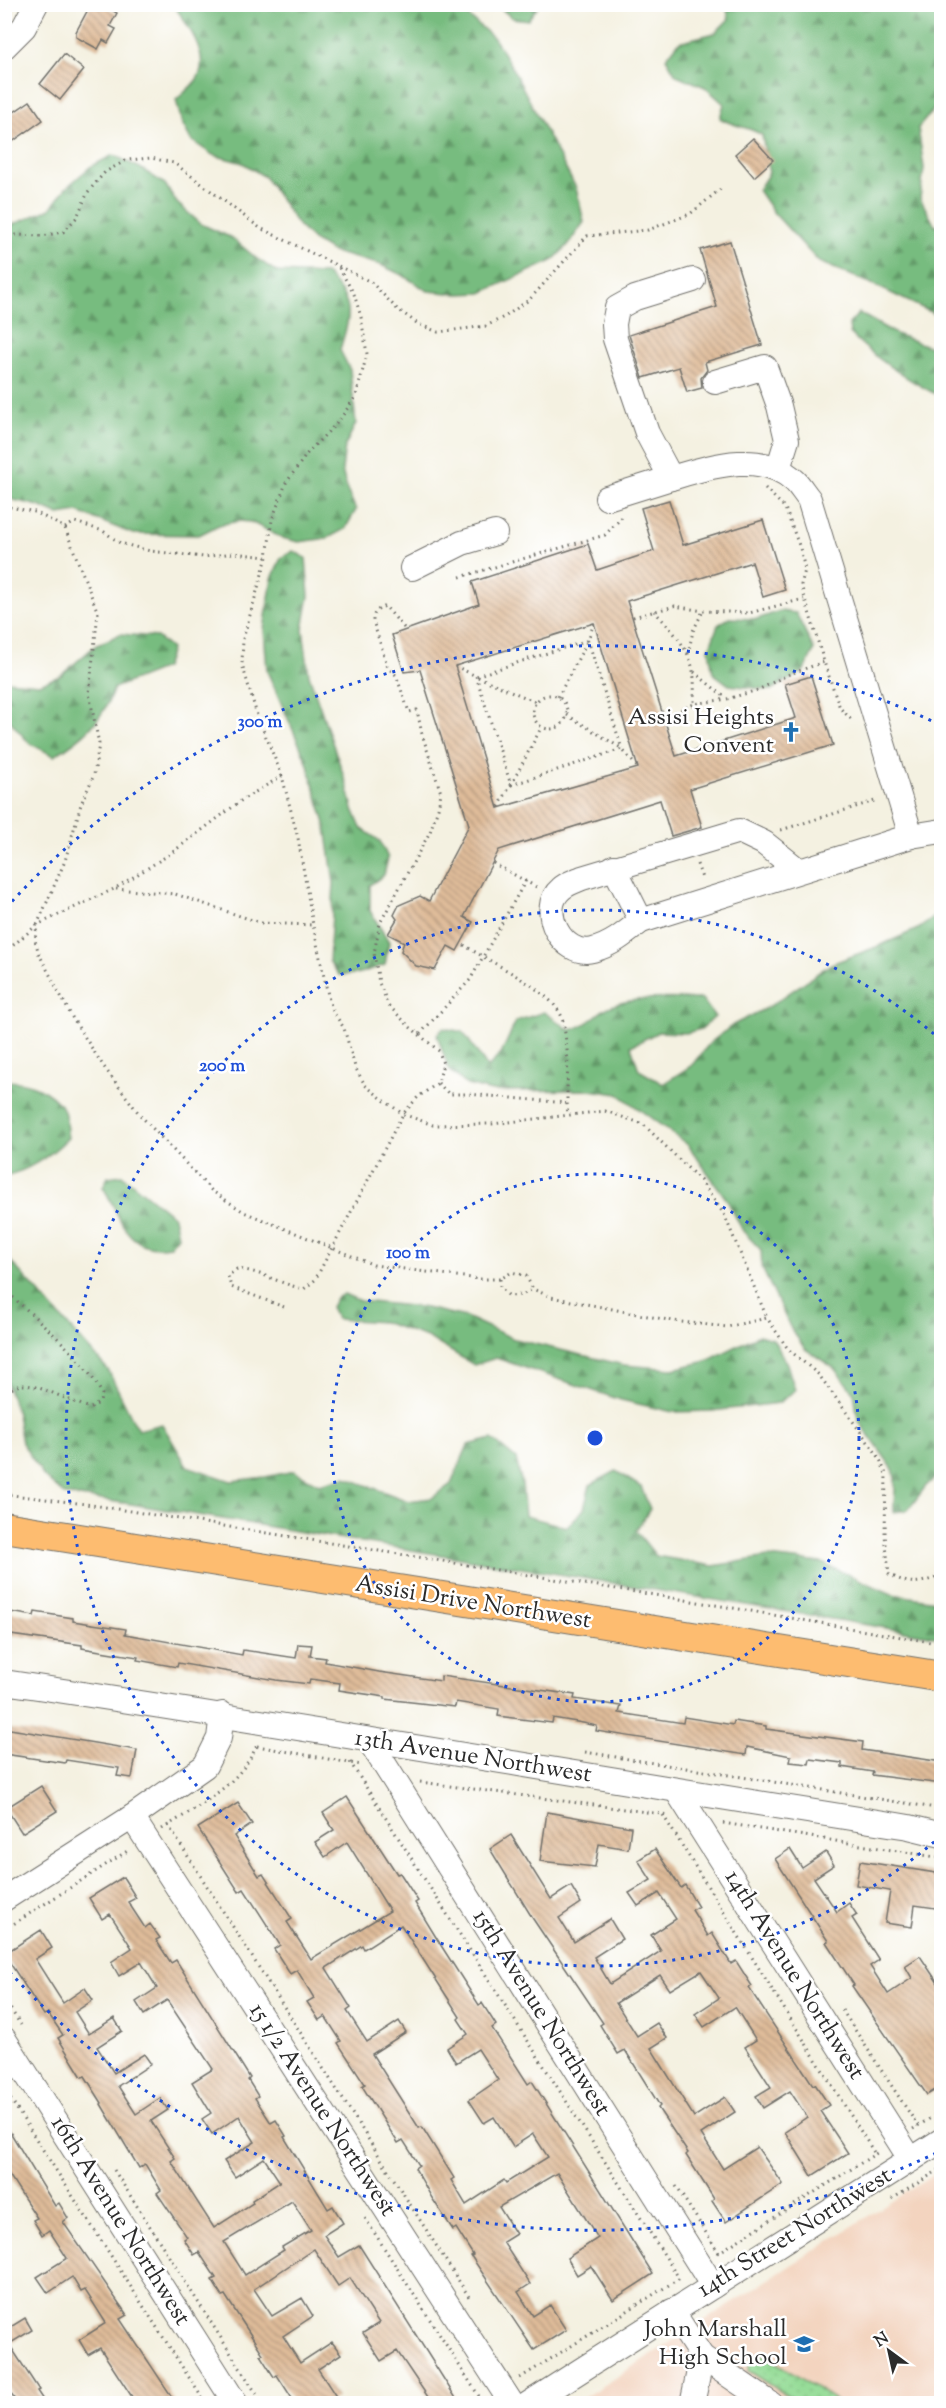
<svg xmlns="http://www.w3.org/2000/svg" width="946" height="2408" viewBox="0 0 946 2408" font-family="'Sorts Mill Goudy',serif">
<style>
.built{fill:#f3d4bf}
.green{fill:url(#green-dots);stroke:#608460;stroke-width:1.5}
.forest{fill:url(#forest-firs);stroke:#517455;stroke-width:1.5}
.building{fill:url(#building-back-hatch);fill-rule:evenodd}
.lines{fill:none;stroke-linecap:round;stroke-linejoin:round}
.minor-casing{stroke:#71706b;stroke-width:26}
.major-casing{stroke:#71706b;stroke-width:32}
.path{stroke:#71706b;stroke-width:3;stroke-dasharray:1.5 4.5;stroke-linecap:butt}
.minor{stroke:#fff;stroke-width:24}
.major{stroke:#fdbc6f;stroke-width:30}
.ring{fill:none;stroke:#1d4ed8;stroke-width:3;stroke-dasharray:3 6}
.labels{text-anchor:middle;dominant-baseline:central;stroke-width:5;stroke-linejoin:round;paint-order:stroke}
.poi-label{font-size:24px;fill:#2b2b2b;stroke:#fff;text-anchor:end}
.street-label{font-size:24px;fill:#2b2b2b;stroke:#fff}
.centre{fill:#1d4ed8;stroke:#fff;stroke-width:3}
.ring-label{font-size:18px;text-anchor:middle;font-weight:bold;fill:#1d4ed8;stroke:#fff;stroke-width:5;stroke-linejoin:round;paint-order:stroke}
</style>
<defs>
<pattern id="green-dots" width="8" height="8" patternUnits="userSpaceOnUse" patternTransform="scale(1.5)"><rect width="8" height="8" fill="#94dc96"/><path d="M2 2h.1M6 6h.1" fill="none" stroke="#80bd81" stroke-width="1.8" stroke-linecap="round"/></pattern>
<pattern id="forest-firs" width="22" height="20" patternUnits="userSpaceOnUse" patternTransform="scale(1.5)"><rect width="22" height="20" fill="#77bc7f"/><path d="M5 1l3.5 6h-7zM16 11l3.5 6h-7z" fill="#629968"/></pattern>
<pattern id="building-back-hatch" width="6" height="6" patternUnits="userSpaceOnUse" patternTransform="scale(1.5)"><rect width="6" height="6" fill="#dfbc9a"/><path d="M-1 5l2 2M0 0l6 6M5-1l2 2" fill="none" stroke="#b5997e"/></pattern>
</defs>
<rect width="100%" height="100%" fill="#fff"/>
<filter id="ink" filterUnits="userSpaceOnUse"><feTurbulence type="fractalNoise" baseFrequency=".0167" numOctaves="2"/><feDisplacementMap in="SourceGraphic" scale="12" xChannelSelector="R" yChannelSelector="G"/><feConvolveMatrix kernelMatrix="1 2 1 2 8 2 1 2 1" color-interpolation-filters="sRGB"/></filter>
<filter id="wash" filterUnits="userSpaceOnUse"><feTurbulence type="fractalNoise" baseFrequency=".008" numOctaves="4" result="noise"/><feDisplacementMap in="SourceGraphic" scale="24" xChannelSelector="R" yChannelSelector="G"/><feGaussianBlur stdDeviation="1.35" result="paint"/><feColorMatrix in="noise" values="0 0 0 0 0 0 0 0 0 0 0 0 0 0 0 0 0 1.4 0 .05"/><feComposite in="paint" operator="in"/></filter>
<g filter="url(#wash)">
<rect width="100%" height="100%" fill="#f4f1e1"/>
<path class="built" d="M941,2170V2403L574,2404L760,2285Z"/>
<path class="green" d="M756,2355H764L840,2403H799L749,2371L750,2361Z"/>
<g class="forest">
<path d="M174,5H455L494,38L510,64L576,188L584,222L569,244L552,261L481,293L459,294L428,291L404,276L381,265L333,252L313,240L298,225L265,177L243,163L213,155L191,140L182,123L176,100C182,94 192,87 197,79C212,55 186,24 174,5Z"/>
<path d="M497,5H539L528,20L512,18Z"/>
<path d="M726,5H941V101L918,128L924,168L920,198L935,226L941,225V317L870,283L819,262L773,212L758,190L769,173L762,135C748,126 734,127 720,118L724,104L705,87L676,75L666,58L679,42L715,33L729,19Z"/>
<path d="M113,155L140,168L165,184L177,203L201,224L232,238L256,258L277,272L326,274C355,304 351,312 340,350L350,370L356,423L345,446L342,470L347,490L356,510L345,529L328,538L299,542L282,538L251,522L239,521L219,525L199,535L133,534L78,512L59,515L39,506L5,498V228L50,209L66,188L90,167Z"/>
<path d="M859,313L896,334L941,351V397C908,380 876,360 850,333L849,324Z"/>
<path d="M293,551L306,558L309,596L303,629L309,675L347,785L353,809L361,828L380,841L388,858L384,875L370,885V911L389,942L385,965L357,974L339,975L329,961L334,883L326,827L307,762L267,671L264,629L272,579L281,558Z"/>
<path d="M780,611L796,613L814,650L803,672L771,690L729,685L713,673L709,649L718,625L729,618L757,619Z"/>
<path d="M120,634L157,637L171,649L165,668L114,688C102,722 84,737 54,756L29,743L5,715V677L8,681L39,684L60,676L95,646Z"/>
<path d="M941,911V1473L926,1486L908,1510L894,1512C893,1498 898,1482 893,1469L858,1420L854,1393L834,1368L805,1349L790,1327L762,1268L761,1250L743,1231L727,1200L688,1145L618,1094L590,1090L492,1091L467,1085L449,1070L437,1035L443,1028L463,1032L488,1068L502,1052L516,1021L544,1012L570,1030C592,1025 598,1009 614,1005C641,996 674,999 702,999L715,1017L701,1029L686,1033L658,1032L631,1046L639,1070L663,1084L691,1066L710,1043L733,1025L770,1006L831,964L879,946L920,928Z"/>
<path d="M5,1081C27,1081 50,1089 63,1109C67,1116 66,1129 68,1138C50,1156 30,1170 5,1176Z"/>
<path d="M122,1175L174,1217L178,1236L170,1246C125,1254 122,1217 103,1187L108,1177Z"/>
<path d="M5,1255L108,1370L138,1430L162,1424L187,1466L231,1481L265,1477L294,1471L319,1484L345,1477L408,1501L432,1498L451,1484L468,1445L492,1439L516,1459L522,1484L525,1516L567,1527L584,1509L590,1485L616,1471L641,1487L650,1509L636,1531L656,1556L713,1566L768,1557L822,1563L892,1594L941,1602V1637L131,1504L65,1495L44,1477L22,1443L17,1414L5,1380Z"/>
<path d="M344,1294L360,1301L421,1307L466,1317L514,1339L624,1365L673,1369L707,1361L759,1335L773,1339L787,1364L795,1390L779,1403L712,1411L673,1412L621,1400L496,1358L474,1365L427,1337L383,1322L337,1319L331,1307L336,1298Z"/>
</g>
<g id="blocks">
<g class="building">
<path d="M91,4H101L117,13L110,26L116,29L108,43L103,40L98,49L76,37V32Z"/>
<path d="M64,54L84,70L60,100L40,84Z"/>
<path d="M30,101L43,120L12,142L4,132V119Z"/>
<path d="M753,138L773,160L754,177L735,154Z"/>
<path d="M730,241L762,345L705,362L707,370L701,378L702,388L687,392L679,367L643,378L629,335L717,307L700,250Z"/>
<path d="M669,500L683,545L763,520L785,590L763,597L752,562L627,601L676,756L796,718L785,684L811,676L833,745L690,789L702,827L671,836L660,800L499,850L464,917L473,922L457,951L448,946L435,970L416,966L401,951L404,942L388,934L397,919L394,915L399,905L420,896L429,901L469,825L420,670L404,672L392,635L479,604L472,582L588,544L597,570L654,551L641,508ZM594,623L638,768L498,808L455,666Z"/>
<path d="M4,1611L34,1616L35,1612L73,1618V1621L126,1629L125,1634L242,1655L243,1650L296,1658L298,1644L312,1645L310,1656L326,1658L325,1662L379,1672L441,1681V1676L575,1695L574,1699L621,1706L619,1713L683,1723L684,1717L733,1725L734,1721L766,1726V1729L863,1742L862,1750L942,1762V1784L872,1775L873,1772L842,1767V1763L810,1759L809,1764L790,1762L791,1756L747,1747L746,1755L596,1731L597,1726L583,1723L553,1718L552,1723L498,1716L499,1709L456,1702L455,1707L385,1699V1697L339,1690L340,1683L310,1679L309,1684L276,1680L178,1663L177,1667L137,1660L138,1657L82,1648V1645L4,1634Z"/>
<path d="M4,1728L137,1750L132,1778L117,1776L119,1768L66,1760L65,1763L4,1754Z"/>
<path d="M41,1786L57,1811L22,1833L6,1808Z"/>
<path d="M347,1797L397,1874L400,1873L418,1901L415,1903L442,1947L479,2005L482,2003L496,2025L492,2028L528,2084L532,2081L653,2274L613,2300L591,2266L577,2275L567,2258L598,2238L557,2173L499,2207L516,2234L503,2242L530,2284L518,2292L533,2316L550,2305L566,2330L534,2350L471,2256L473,2255L456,2228L453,2230L432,2198L415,2168L419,2165L403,2140L398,2143L362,2086L365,2084L338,2043L341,2041L325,2016L319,2020L307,2002L314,1998L297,1970L290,1974L274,1949L280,1945L244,1889L239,1892L198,1828L238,1803L252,1824L234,1836L259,1876L263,1874L292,1919L287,1922L311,1959L390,1911L347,1842L325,1857L315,1842L334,1830L323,1813ZM401,1925L460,2017L458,2019L468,2034L447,2048L456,2063L478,2049L498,2080L469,2100L484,2123L494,2117L513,2147L533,2134L548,2157L506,2183L504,2180L466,2205L451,2180L454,2178L422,2127L419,2128L372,2054L406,2032L399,2021L367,2042L347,2011L351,2008L326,1968L362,1945L364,1949Z"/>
<path d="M547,1812L631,1827L628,1849L599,1844L595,1867L540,1861Z"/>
<path d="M511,1835L551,1899L571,1886L581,1903L559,1918L574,1942L610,1919L622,1939L594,1957L610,1984L661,1951L651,1935L676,1919L659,1893L638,1906L629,1893L651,1880L638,1860L655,1849L681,1888L685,1885L698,1907L692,1910L708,1936L712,1933L731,1964L736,1961L752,1986L749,1988L813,2085L815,2084L829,2105L820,2111L848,2153L812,2176L785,2132L807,2117L790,2091L763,2108L756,2096L771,2087L745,2047L756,2040L735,2007L704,2027L695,2014L719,1998L701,1971L670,1990L660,1975L616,2003L637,2036L657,2023L667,2038L651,2048L694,2117L725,2097L735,2112L701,2134L723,2169L757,2147L783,2184L726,2222L712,2201L714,2199L686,2155L688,2153L658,2108L660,2106L625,2050L618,2054L600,2025L603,2023L533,1919L490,1849Z"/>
<path d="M790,1849L802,1868L826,1852L834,1865L814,1878L837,1912L849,1903L857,1915L852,1918L879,1960L870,1966L888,1994L912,1978L905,1966L920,1956L936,1980L942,1990V2086L927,2095L852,1986L854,1985L826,1942L828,1941L775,1859Z"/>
<path d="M860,1861L942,1874V1909L915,1905L912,1927L885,1923L890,1891L856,1885Z"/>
<path d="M123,1877L136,1898L128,1902L145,1928L150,1924L160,1938L156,1940L171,1963L176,1960L250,2078L248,2080L258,2096L255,2098L271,2123L276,2120L286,2136L284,2137L328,2209L333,2206L343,2223L324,2235L339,2257L359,2245L459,2403H432L397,2351L381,2361L363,2333L379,2323L350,2278L338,2286L314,2249L254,2289L272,2316L302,2298L313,2316L283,2336L300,2363L332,2342L341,2354L318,2369L337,2398L329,2403H295L277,2375L274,2377L260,2355L263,2354L225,2295L222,2296L212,2280L216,2278L199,2252L194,2255L184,2239L187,2237L157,2193L161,2190L145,2164L139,2168L101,2104L102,2103L85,2076L82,2077L58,2038L63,2035L48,2013L44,2015L4,1954L41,1930L52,1948L35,1959L63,2003L85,1988L93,2000L75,2012L89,2034L114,2018L122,2031L97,2047L114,2073L144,2054L151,2064L118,2086L136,2114L160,2098L168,2110L151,2121L175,2158L171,2161L214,2228L253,2203L252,2200L280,2182L264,2158L235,2177L224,2161L255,2142L239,2116L212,2134L202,2119L211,2113L192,2082L213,2069L167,2000L144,2015L136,2002L157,1988L141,1962L119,1976L111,1962L132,1948L110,1914L102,1919L89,1898ZM292,2201L311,2230L282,2247L284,2250L245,2275L224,2242Z"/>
<path d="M4,2122L55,2206L59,2203L68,2218L63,2222L127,2315L120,2319L176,2403H136L100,2348L88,2355L79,2340L106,2323L85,2290L81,2292L72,2277L48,2293L37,2277L67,2258L49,2230L42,2235L33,2220L37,2218L4,2167Z"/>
<path d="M25,2318L32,2330L9,2344L39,2390L37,2391L45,2403H17L4,2384V2331Z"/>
</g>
</g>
</g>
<g filter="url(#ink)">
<use href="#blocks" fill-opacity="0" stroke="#71706b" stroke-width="1.5"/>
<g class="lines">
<g class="minor-casing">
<g id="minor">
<path d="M4,47L24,27L36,4"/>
<path d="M715,382L765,367L779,406L787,440L778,469"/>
<path d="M671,478C709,467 761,449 795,481C800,486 804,493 809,499L911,836"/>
<path d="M607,498L671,478L647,433L615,339L614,324L617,308L635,298L693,280"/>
<path d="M412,568L462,543L495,533"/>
<path d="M614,867L641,921"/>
<path d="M798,870L764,843L739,831L582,878C575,881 566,884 561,889C537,909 562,958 593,950C612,945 626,933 641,921L911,836L942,831"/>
<path d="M4,1682C306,1727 607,1780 909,1827L942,1835"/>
<path d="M369,1740L713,2286"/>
<path d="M677,1791L911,2160"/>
<path d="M132,1817L512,2404"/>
<path d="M4,1899L132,1817L205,1766L219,1738L222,1714"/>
<path d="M4,2039L236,2404"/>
<path d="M672,2311L702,2357L771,2404"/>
<path d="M528,2404L942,2140"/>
<path d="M692,2404L702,2357"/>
</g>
</g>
<g class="major-casing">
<path id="major" d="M4,1527L942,1677"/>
</g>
<g class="path">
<path d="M4,239L15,235L42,236L63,232L77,217L88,192L105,172L127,160L151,158L174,163L260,228L371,282L396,308L418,324L438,332L486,326L506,316L530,299L587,236L648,230L690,214L723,187"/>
<path d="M339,268L354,294L361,317L367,354L356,396L338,422L309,451L286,483L272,520L267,557L243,639L242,664L257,715L282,776L298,838L313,925L329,1000L334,1013L344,1028L355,1067L365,1085L385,1101L403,1114L433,1125L492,1124L605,1111L643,1124L700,1180L724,1214L767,1318"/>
<path d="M765,488L785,508L800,548L805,570L801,585L824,662L840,708L853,721"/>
<path d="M4,506L35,512L65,528L98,613L89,693L99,744L94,775L81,804L65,861L37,925L35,940L39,954L73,1019L104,1067L140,1115L212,1191L244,1212L374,1265L479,1279H500L512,1272L526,1276L533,1289L551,1297L673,1321L727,1327L767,1318L788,1349L819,1375L879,1457L886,1474L885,1535L889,1574C909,1586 921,1584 942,1575"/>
<path d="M65,528L75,522L103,531L120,543L150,551L204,557L233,553L267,557"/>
<path d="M460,577L605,535L623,516"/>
<path d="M654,611C670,628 689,647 693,671C695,681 694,693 694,704"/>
<path d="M633,617L675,606L703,611L749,613L804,599"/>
<path d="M594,623L588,640L622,749"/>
<path d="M688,654L693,631L703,611"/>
<path d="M455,666L476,676L588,640"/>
<path d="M694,672L726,698"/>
<path d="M476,676L511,785L498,808"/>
<path d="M478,677L536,702"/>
<circle cx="550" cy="712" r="17"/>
<path d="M558,697L588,640"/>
<path d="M567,715L621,748"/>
<path d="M664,717L694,704L727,699L758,690L787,675L824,662"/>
<path d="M511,785L622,749L638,768"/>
<path d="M511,785L541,728"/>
<path d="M781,830L878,800"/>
<path d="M493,863L538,888"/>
<path d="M697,864L703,881"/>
<path d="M116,889L175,894L261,923L313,925"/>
<path d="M464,945C489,962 548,988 561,1015C564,1022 565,1034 566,1042C570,1067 565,1091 568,1115"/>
<path d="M4,953L37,925L114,889L170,854L242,800L282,776"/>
<path d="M420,1034L470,980L526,880"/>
<path d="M438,1083L449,1094H468L566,1103"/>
<path d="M500,1279V1287L509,1296L522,1295L533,1289"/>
<path d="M4,1289C35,1318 84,1357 102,1394L100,1402L91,1408C72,1403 39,1384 22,1385C17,1385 10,1390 4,1392"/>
<path d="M284,1307L231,1287L228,1276L237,1269C261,1271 280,1284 304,1289L315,1280L403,1114L418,1097L438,1083L443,1064L439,1051L410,1027L389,1006L379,983L374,953L380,923L430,832L438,808L441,793L422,734L417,710L409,712L396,675L388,668L373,621C373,612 377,610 385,606L404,628"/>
<path d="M4,1494L86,1504L698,1602L942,1644"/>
<path d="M257,1746L361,1765"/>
<path d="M585,1752L942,1809"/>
<path d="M350,1762L679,2278"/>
<path d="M420,1782L669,1815"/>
<path d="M663,1815L875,2154"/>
<path d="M723,1823L942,1858"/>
<path d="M168,1825L471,2300"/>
<path d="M162,1829C197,1807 240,1785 257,1745"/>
<path d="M4,1930L129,1850"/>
<path d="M4,1999L21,2025"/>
<path d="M842,2010L918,2126"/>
<path d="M4,2089L206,2404"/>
<path d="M913,2129L942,2111"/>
<path d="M114,2170L263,2404"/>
<path d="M676,2186L719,2253"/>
<path d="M892,2199L942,2168"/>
<path d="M365,2218L482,2401"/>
<path d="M718,2253L880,2151"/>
<path d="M520,2378L680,2278"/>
</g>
<use href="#minor" class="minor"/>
<use href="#major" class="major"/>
</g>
</g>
<g class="ring">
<circle cx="595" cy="1438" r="264"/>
<path d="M941 1836A528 528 0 1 1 941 1040"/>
<path d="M936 2153A792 792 0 0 1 6 1968M6 908A792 792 0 0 1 936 723"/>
</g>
<defs>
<g id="church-bare" transform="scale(1.62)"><path d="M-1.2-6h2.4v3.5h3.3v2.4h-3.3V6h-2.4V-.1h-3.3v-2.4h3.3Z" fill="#1f6fb2" stroke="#fff" stroke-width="2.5" paint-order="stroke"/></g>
<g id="school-bare" transform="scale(1.62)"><path d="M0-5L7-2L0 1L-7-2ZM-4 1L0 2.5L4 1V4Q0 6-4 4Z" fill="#1f6fb2" stroke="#fff" stroke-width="2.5" paint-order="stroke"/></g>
</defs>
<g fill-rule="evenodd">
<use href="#church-bare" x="791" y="732"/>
<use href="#school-bare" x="804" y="2344"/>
</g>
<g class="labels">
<g class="poi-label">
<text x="774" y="718">Assisi Heights<tspan x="774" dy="28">Convent</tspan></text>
<text x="787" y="2330">John Marshall<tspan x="787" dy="28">High School</tspan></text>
</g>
<g class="street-label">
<text transform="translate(473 1603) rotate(9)">Assisi Drive Northwest</text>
<text transform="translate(473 1757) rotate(9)">13th Avenue Northwest</text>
<text transform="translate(794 1975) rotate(58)">14th Avenue Northwest</text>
<text transform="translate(541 2013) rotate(58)">15th Avenue Northwest</text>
<text transform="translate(322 2110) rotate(57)">15 1/2 Avenue Northwest</text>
<text transform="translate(120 2221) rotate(58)">16th Avenue Northwest</text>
<text transform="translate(795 2233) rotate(-32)">14th Street Northwest</text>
</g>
</g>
<circle cx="595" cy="1438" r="9" class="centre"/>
<g class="ring-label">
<text x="260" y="727">300 m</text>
<text x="222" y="1071">200 m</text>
<text x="408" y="1258">100 m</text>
</g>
<rect width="946" height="2408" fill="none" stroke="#fff" stroke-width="24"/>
<g transform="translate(889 2351) rotate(327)" stroke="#ffffff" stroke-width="4.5" paint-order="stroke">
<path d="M0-4.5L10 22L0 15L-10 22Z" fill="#2b2b2b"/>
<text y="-9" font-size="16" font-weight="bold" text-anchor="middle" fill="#2b2b2b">N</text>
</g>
</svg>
